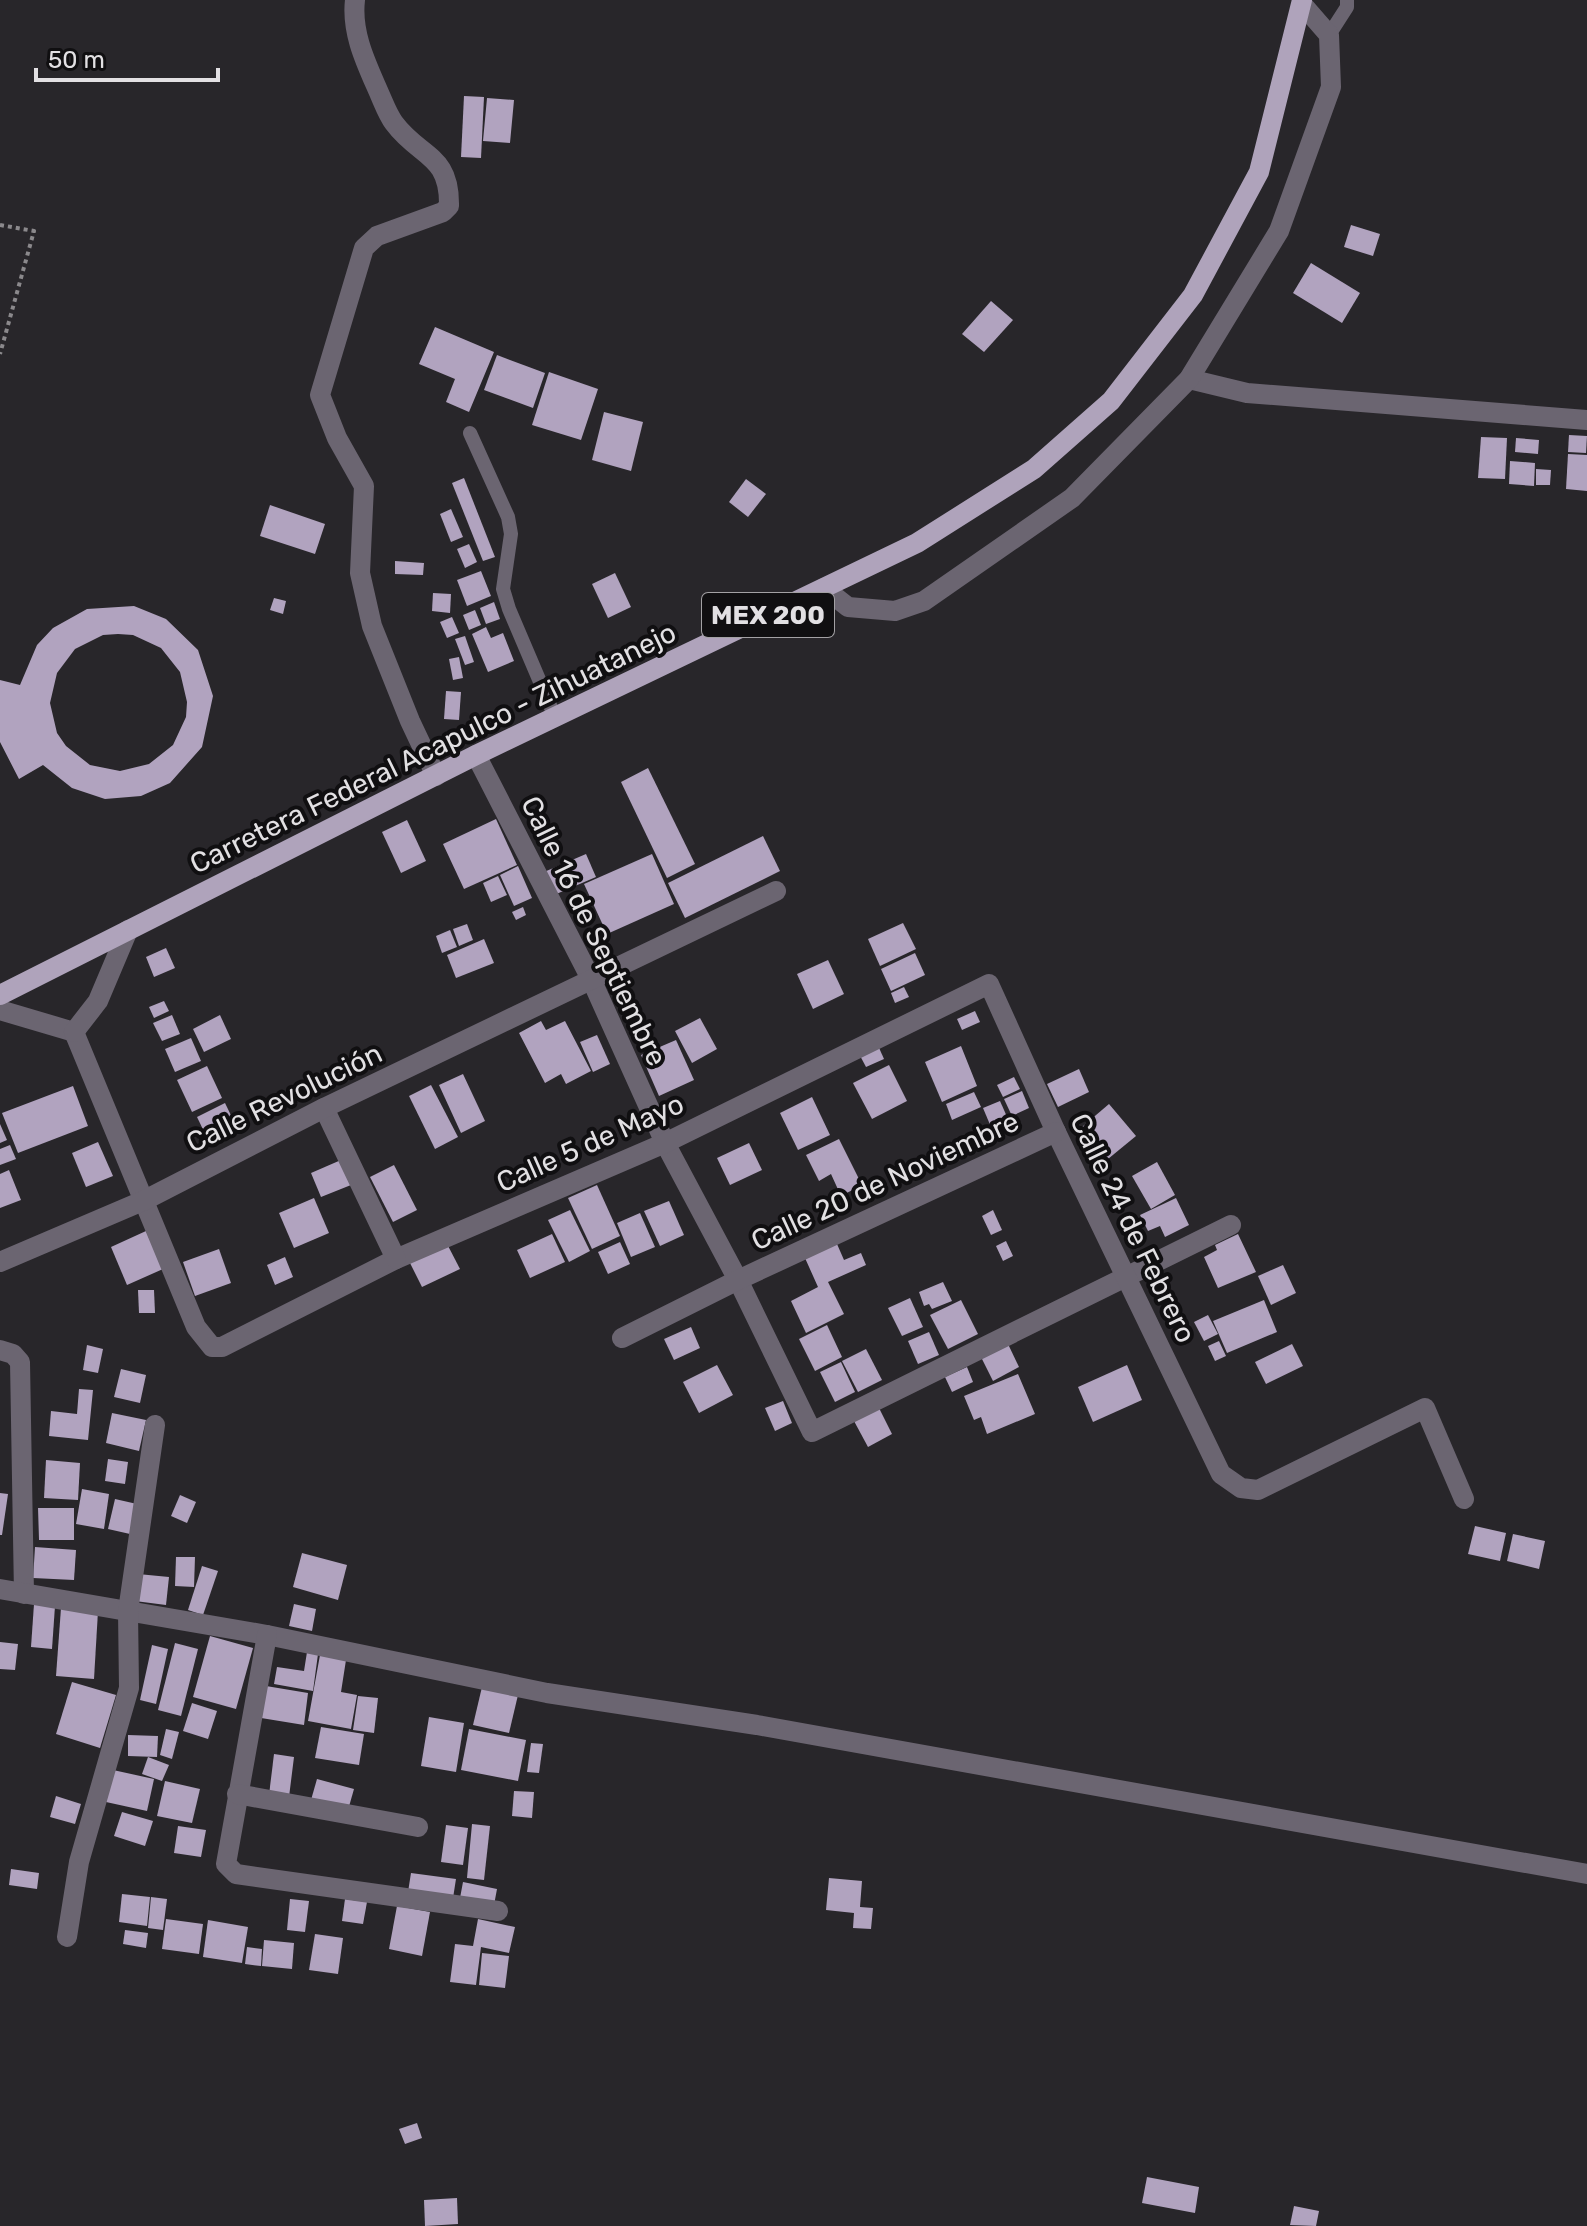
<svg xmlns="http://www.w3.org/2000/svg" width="1587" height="2226" viewBox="0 0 1587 2226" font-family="Rubik,sans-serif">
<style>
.building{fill:#b1a3bf;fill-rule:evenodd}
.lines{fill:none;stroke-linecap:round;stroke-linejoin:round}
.path{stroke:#8b898c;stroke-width:4;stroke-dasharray:4 4;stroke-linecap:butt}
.lane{stroke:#6b6571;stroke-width:14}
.street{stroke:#6b6571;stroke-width:20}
.primary{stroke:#afa3bb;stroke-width:20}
.labels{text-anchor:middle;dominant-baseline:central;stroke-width:8;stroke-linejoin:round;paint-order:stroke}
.shield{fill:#100f11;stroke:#a3a1a4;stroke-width:2}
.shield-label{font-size:26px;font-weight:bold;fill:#e2e0e3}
.street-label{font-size:28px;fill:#e2e0e3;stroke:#100f11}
</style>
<rect width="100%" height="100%" fill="#28262a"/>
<g class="building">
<path d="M464,96L484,97L481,158L461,157Z"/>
<path d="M487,98L514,100L510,143L483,141Z"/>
<path d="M1351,225L1380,234L1373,256L1344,247Z"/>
<path d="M1311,263L1360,293L1342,323L1293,293Z"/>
<path d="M991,301L1013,320L984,352L962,334Z"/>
<path d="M435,327L494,352L469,412L446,402L455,379L419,364Z"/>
<path d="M497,355L545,373L533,408L484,390Z"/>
<path d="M549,372L598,389L581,440L532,425Z"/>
<path d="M604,412L643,422L631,471L592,460Z"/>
<path d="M1569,435L1587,436L1586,453L1568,452Z"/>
<path d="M1481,437L1507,438L1505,479L1478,478Z"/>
<path d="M1516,438L1539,440L1538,454L1515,452Z"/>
<path d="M1568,454L1587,455V491L1566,489Z"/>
<path d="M1510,461L1535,463L1534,486L1509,484Z"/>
<path d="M1536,469L1551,470L1550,485H1536Z"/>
<path d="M464,478L495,557L483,561L452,483Z"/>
<path d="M746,479L766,494L748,517L729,502Z"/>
<path d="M270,505L325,524L315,554L260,536Z"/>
<path d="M451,509L463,537L451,542L440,514Z"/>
<path d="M469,544L477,562L465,568L457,549Z"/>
<path d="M395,561L424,563L423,575L395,574Z"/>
<path d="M481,571L491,596L467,606L457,580Z"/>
<path d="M615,573L631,607L608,618L592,584Z"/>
<path d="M433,593L451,594L450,613L432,611Z"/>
<path d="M274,598L286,601L283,614L270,610Z"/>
<path d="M494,602L500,619L486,624L480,608Z"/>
<path d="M134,606L166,619L198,650L213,696L202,747L170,783L141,796L105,799L72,788L43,765L19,779L0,742V680L20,685L37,645L53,628L87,609ZM118,634L133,635L161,648L180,672L187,702L186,717L173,745L149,764L120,771L90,765L66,746L57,733L50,703L57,673L75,649L103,635Z"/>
<path d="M475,610L481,625L469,630L463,615Z"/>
<path d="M452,617L459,633L447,638L440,622Z"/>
<path d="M486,627L491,638L503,633L514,661L488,672L472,634Z"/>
<path d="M465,636L474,662L465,665L455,639Z"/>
<path d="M459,657L463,678L453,680L449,659Z"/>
<path d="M446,691L461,692L459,720L444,719Z"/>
<path d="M648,768L695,864L667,878L621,782Z"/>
<path d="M496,819L517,865L464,889L443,844Z"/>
<path d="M407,820L426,861L401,873L382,832Z"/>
<path d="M763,836L780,871L685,918L668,883Z"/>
<path d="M586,854L596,877L554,895L544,872Z"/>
<path d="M652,854L674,904L607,934L584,884Z"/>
<path d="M518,866L532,898L514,906L500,875Z"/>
<path d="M498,876L507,895L491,902L483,883Z"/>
<path d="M523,907L526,915L516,920L512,912Z"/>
<path d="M903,923L916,949L880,966L868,939Z"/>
<path d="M467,924L473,940L459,946L453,929Z"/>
<path d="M450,930L457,947L442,953L436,936Z"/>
<path d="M484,939L494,963L456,978L447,955Z"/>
<path d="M166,948L175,968L154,977L146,957Z"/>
<path d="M915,953L925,975L891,991L881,969Z"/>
<path d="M828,960L844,994L813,1009L797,974Z"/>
<path d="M904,987L909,997L895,1003L891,993Z"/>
<path d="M164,1001L169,1011L154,1018L149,1007Z"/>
<path d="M975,1011L980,1022L962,1030L957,1019Z"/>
<path d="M172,1015L180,1034L162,1041L153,1023Z"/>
<path d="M220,1015L231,1039L204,1052L193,1029Z"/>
<path d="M700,1018L717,1049L692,1063L675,1031Z"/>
<path d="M541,1021L546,1030L565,1021L591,1071L566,1084L561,1074L545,1083L519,1033Z"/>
<path d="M597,1035L610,1064L593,1072L580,1042Z"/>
<path d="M191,1038L201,1061L175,1072L165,1049Z"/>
<path d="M676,1040L694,1080L659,1096L641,1055Z"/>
<path d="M876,1041L884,1059L866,1067L857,1050Z"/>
<path d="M961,1046L977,1086L942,1102L925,1062Z"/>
<path d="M889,1065L907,1101L872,1119L853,1083Z"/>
<path d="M207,1066L222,1098L192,1112L177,1080Z"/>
<path d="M1079,1069L1089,1092L1058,1107L1047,1084Z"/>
<path d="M463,1074L485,1121L461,1133L439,1085Z"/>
<path d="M1014,1077L1020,1089L1003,1097L997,1085Z"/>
<path d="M431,1085L458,1137L435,1149L409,1096Z"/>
<path d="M73,1086L88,1126L18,1153L2,1113Z"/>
<path d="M1022,1091L1029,1108L1012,1116L1004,1099Z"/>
<path d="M974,1092L981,1107L952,1120L946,1104Z"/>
<path d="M812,1097L830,1135L798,1150L780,1113Z"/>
<path d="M1000,1101L1008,1119L991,1127L983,1108Z"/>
<path d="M225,1103L238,1130L210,1144L197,1117Z"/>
<path d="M1109,1104L1136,1136L1108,1159L1082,1127Z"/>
<path d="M0,1124L7,1140L0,1143Z"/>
<path d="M839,1139L862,1185L841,1196L831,1174L819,1181L806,1155Z"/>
<path d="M98,1142L113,1176L86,1187L72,1153Z"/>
<path d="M749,1143L762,1170L730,1185L717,1158Z"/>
<path d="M10,1145L16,1159L0,1165V1149Z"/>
<path d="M341,1160L351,1185L321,1197L311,1173Z"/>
<path d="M1157,1162L1175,1195L1151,1209L1132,1176Z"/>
<path d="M394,1165L417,1210L393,1222L370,1177Z"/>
<path d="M9,1170L21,1200L0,1208V1174Z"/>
<path d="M597,1185L620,1236L592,1249L568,1198Z"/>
<path d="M314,1198L329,1233L294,1248L279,1213Z"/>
<path d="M1176,1198L1189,1225L1165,1237L1160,1226L1148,1231L1140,1215Z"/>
<path d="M669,1201L684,1235L660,1246L644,1211Z"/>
<path d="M570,1210L590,1251L569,1262L548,1220Z"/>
<path d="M993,1210L1002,1230L991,1235L982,1216Z"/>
<path d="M640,1213L655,1247L631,1257L617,1223Z"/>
<path d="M146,1231L163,1269L127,1285L111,1247Z"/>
<path d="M552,1234L565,1262L530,1278L517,1250Z"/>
<path d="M1238,1234L1256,1272L1218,1288L1204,1257L1217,1250L1215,1245Z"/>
<path d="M445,1240L460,1269L422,1287L408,1259Z"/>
<path d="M1006,1241L1013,1256L1003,1261L996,1246Z"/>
<path d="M620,1242L630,1264L608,1274L598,1252Z"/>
<path d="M837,1244L844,1260L861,1253L866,1265L828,1282L844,1314L806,1333L791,1301L818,1287L805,1258Z"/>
<path d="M219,1249L231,1283L195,1296L183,1262Z"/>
<path d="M285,1257L293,1277L275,1285L267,1265Z"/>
<path d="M1283,1265L1296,1293L1271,1305L1258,1276Z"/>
<path d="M943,1282L952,1301L932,1309L929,1304L924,1306L919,1292Z"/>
<path d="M138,1290H154L155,1313H139Z"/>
<path d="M910,1298L923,1327L902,1336L888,1308Z"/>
<path d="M961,1300L978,1334L948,1349L930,1315Z"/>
<path d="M1264,1300L1277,1332L1227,1353L1213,1321Z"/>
<path d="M1208,1315L1218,1334L1204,1341L1194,1322Z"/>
<path d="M827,1325L842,1357L815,1371L799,1339Z"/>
<path d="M691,1327L700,1348L674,1360L664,1339Z"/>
<path d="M929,1332L939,1355L918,1364L908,1341Z"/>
<path d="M1219,1341L1226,1356L1215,1361L1208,1346Z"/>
<path d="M1008,1344L1019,1367L993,1381L981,1357Z"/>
<path d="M1292,1344L1303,1366L1266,1384L1255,1362Z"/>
<path d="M87,1345L103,1349L98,1373L83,1370Z"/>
<path d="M866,1349L882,1380L858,1392L842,1361Z"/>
<path d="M841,1362L855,1392L835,1402L820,1372Z"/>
<path d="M717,1365L733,1395L699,1413L683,1382Z"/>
<path d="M1127,1365L1142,1400L1093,1422L1078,1387Z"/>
<path d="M967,1367L973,1382L952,1392L945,1377Z"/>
<path d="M121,1369L146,1375L140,1403L114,1397Z"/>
<path d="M1018,1374L1035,1414L987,1434L981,1417L974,1420L964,1396Z"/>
<path d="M79,1389L93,1390L88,1440L49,1436L51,1411L77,1414Z"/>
<path d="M783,1401L792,1423L775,1431L765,1408Z"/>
<path d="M879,1408L892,1434L868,1447L854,1421Z"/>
<path d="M112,1413L146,1420L139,1451L106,1443Z"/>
<path d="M108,1459L128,1462L125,1484L105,1481Z"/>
<path d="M46,1460L80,1463L78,1500L44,1498Z"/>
<path d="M82,1489L109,1494L104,1529L76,1524Z"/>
<path d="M0,1493L8,1494L2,1535H0Z"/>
<path d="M180,1495L196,1502L187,1523L171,1516Z"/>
<path d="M115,1499L137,1504L130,1534L108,1529Z"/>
<path d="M38,1508H74V1540H39Z"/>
<path d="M1475,1526L1506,1533L1500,1561L1468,1554Z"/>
<path d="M1513,1534L1545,1541L1539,1569L1507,1561Z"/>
<path d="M35,1547L76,1550L74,1580L33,1578Z"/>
<path d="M302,1553L347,1565L338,1600L293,1587Z"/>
<path d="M176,1557H195L194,1587L175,1586Z"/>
<path d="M202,1566L218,1571L203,1615L188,1610Z"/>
<path d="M138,1574L169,1577L166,1605L135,1601Z"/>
<path d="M34,1604L55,1606L52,1649L31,1647Z"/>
<path d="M294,1604L316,1609L312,1631L289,1626Z"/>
<path d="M61,1608L98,1611L94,1679L56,1676Z"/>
<path d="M210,1636L253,1648L236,1709L193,1697Z"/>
<path d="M0,1642L18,1644L15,1670L0,1669Z"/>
<path d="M175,1643L198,1649L181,1716L158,1710Z"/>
<path d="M152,1645L168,1649L156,1704L140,1700Z"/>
<path d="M307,1652L318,1654L313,1691L274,1684L277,1667L304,1671Z"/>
<path d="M320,1655L346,1660L341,1692L357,1695L351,1729L308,1721Z"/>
<path d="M72,1682L116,1695L100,1748L56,1734Z"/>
<path d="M260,1685L308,1693L304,1725L255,1717Z"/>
<path d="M482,1687L518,1695L509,1733L473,1725Z"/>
<path d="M358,1696L378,1698L374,1733L353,1730Z"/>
<path d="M192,1703L217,1711L208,1739L183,1731Z"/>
<path d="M429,1717L464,1723L456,1772L421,1766Z"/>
<path d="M321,1727L364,1734L359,1765L315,1758Z"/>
<path d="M166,1729L179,1732L172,1759L160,1755Z"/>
<path d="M469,1729L526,1740L518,1781L461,1770Z"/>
<path d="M128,1735L158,1736L157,1757L128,1756Z"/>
<path d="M531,1743L543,1744L539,1773L527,1772Z"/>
<path d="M274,1754L294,1757L289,1797L269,1795Z"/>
<path d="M148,1757L169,1765L162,1781L142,1774Z"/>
<path d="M113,1770L154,1779L147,1811L106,1802Z"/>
<path d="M317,1779L354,1789L348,1810L311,1800Z"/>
<path d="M165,1781L200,1789L192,1823L157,1816Z"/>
<path d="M514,1791L534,1792L532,1818L512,1816Z"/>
<path d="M56,1796L81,1804L75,1824L50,1817Z"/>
<path d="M122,1812L153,1821L145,1846L114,1836Z"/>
<path d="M472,1824L490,1826L484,1880L467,1878Z"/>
<path d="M446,1825L468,1828L463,1865L441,1862Z"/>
<path d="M178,1826L206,1830L201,1857L174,1853Z"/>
<path d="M11,1869L39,1873L37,1889L9,1885Z"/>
<path d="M411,1873L456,1879L453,1898L408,1892Z"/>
<path d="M829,1878L862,1881L860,1907L873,1908L871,1929L853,1928L854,1913L826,1910Z"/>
<path d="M463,1882L497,1889L494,1905L460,1898Z"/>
<path d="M122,1894L150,1897L147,1926L119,1922Z"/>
<path d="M151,1897L167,1899L163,1930L148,1928Z"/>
<path d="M290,1899L309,1901L305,1932L287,1930Z"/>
<path d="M345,1899L367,1902L363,1924L342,1921Z"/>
<path d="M397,1906L430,1912L422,1956L389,1949Z"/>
<path d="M166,1919L203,1924L199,1954L162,1949Z"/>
<path d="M478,1919L515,1927L509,1953L481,1947L476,1985L450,1982L455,1944L473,1946Z"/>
<path d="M208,1920L248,1927L242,1963L203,1957Z"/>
<path d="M125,1930L148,1933L146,1948L123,1944Z"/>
<path d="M315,1934L343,1938L338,1974L309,1970Z"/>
<path d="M264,1940L294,1943L292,1969L262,1966Z"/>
<path d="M247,1947L262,1949L261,1966L245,1964Z"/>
<path d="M482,1953L509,1956L505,1988L479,1985Z"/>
<path d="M417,2123L422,2138L405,2144L399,2129Z"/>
<path d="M1147,2177L1199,2187L1195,2213L1142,2203Z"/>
<path d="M457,2198L458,2224L425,2226L424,2200Z"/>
<path d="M1294,2206L1319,2211L1316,2226L1290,2225Z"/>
</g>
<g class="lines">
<path class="path" d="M0,225L34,231L0,354"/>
<g class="lane">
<path d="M1329,35L1347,7V0"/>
<path d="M470,433L508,517L511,534L503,589L509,609L555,717"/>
</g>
<g class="street">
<path d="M355,0C351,34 367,65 380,95C384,104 388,115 394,123C420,158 450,154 449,206L443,212L377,236L364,248L320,395L337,438L364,486L360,573L372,626L410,721L436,776"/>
<path d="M1189,379L1247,393L1587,420"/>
<path d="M824,588L848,607L895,611L924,601L1072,498L1189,379L1279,231L1331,87L1329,35L1302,4"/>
<path d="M476,755L592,981L665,1143L738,1280L812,1432L1231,1225"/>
<path d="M0,1010L74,1032"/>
<path d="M74,1032L196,1327L212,1347H222L396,1259L665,1143L989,984L1056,1132L1221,1474L1241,1488L1258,1490L1425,1408L1464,1499"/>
<path d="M74,1032L98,1001L128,930"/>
<path d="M324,1108L396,1259"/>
<path d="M0,1262L145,1200L324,1108L776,891"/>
<path d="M622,1338L738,1280L1056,1132"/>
<path d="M0,1350L13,1354L20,1362L24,1594"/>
<path d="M0,1589L267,1635L547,1693L757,1725L1587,1874"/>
<path d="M267,1635L226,1864L236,1874L498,1911"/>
<path d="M237,1794L418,1827"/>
<path d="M67,1937L79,1862L129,1688L128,1611L155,1425"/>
</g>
<path class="primary" d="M0,995L476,755L917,543L1034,469L1111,401L1193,295L1259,172L1302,0"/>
</g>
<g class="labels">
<rect class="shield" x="702" y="593" width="132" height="44" rx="6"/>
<g class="shield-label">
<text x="768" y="615">MEX 200</text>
</g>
<g class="street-label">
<text transform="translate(433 748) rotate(-26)">Carretera Federal Acapulco - Zihuatanejo</text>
<text transform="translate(594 931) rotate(64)">Calle 16 de Septiembre</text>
<text transform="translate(284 1098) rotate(-26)">Calle Revolución</text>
<text transform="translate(590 1143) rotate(-24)">Calle 5 de Mayo</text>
<text transform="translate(885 1181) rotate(-25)">Calle 20 de Noviembre</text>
<text transform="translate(1133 1228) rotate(64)">Calle 24 de Febrero</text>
</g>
</g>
<path d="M36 68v12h182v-12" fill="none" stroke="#e2e0e3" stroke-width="4"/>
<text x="48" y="68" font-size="24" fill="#e2e0e3" stroke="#100f11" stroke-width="6" paint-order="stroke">50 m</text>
</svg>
